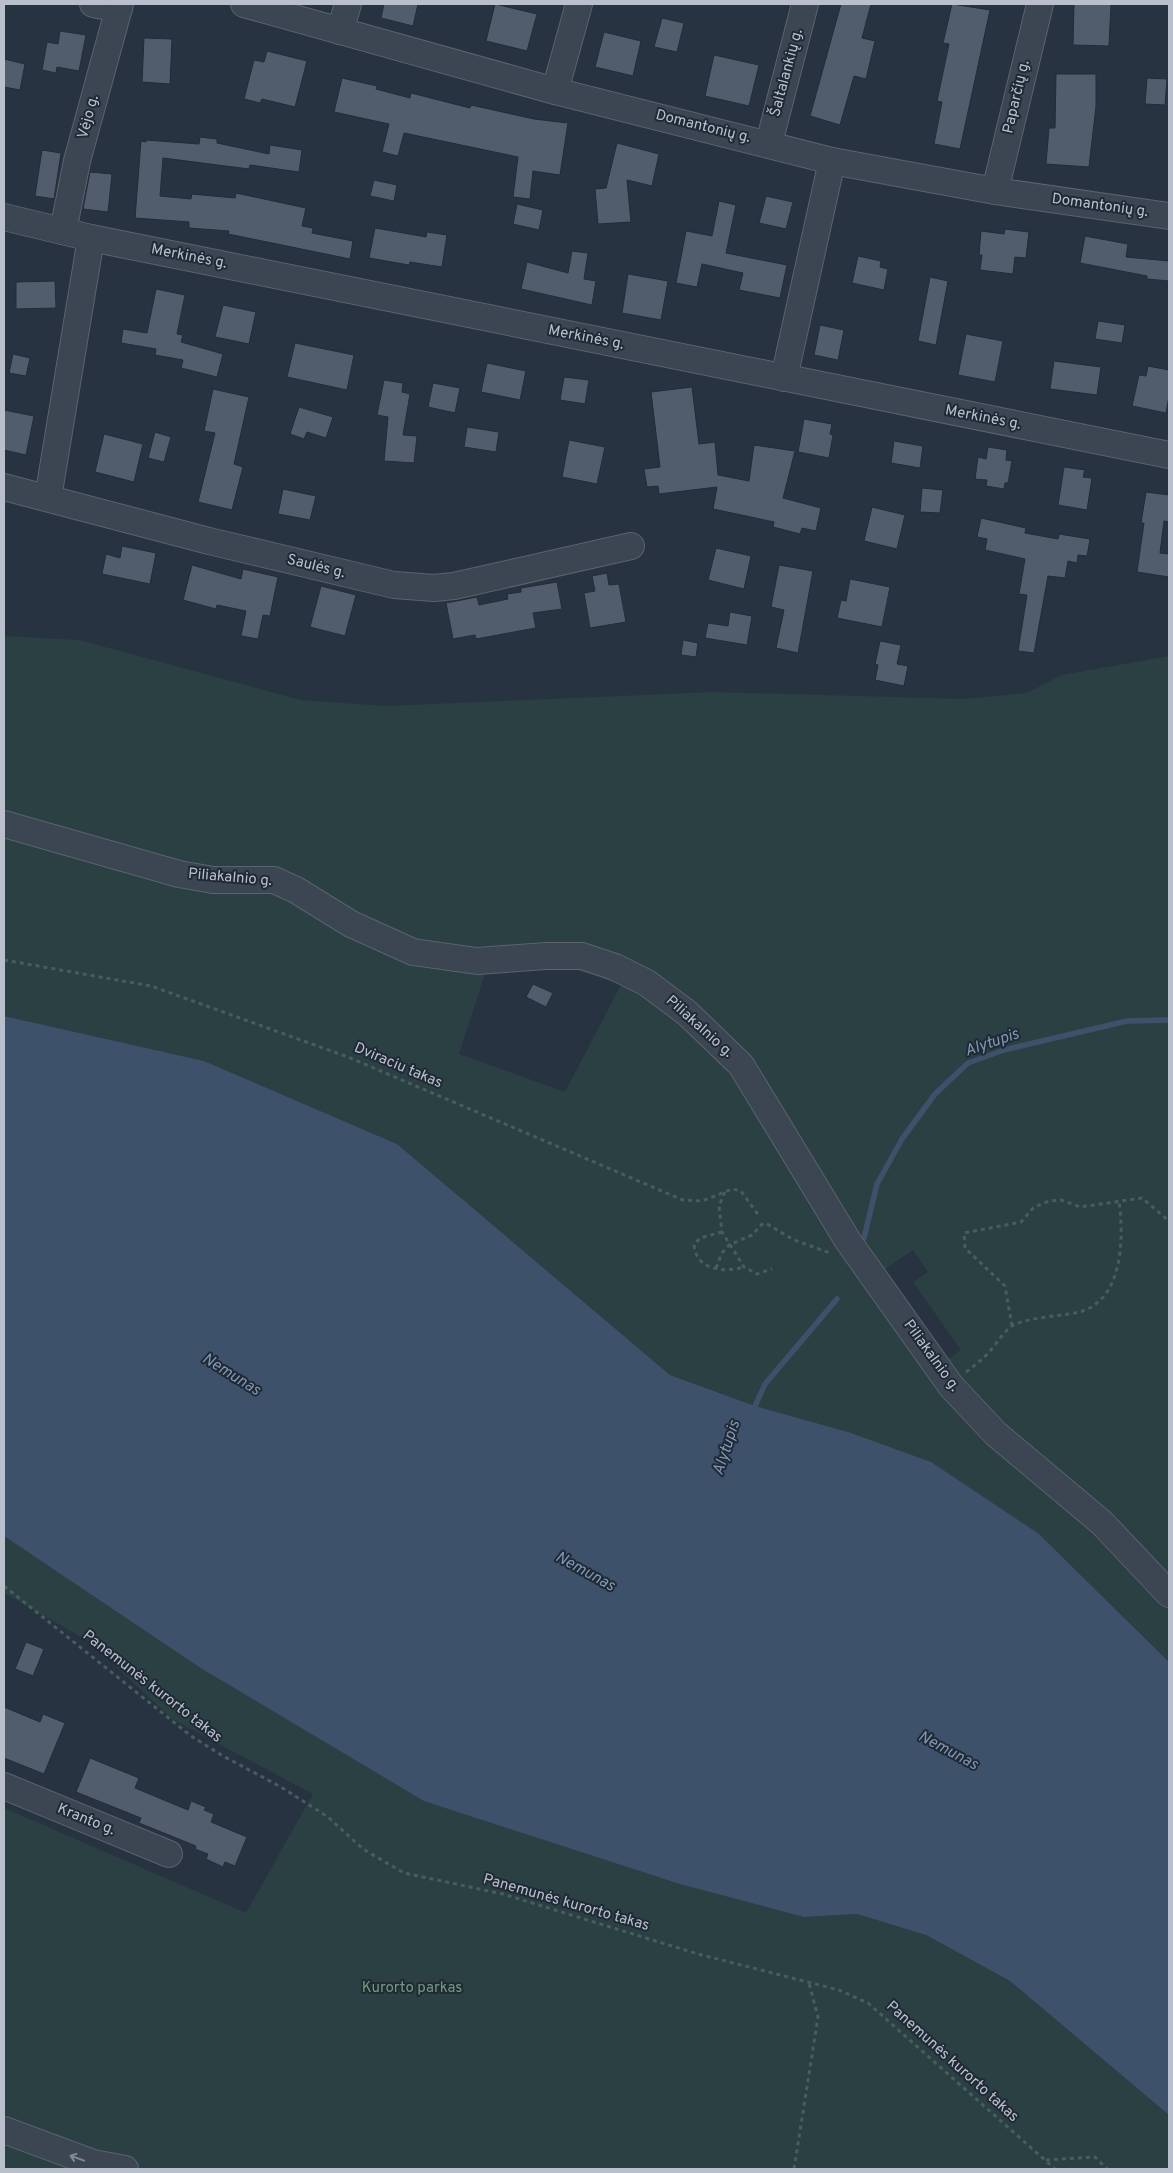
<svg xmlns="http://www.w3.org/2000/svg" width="1173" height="2173" viewBox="0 0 1173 2173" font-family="Overpass,sans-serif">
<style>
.green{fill:#2a4043;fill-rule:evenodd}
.water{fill:#3e516a}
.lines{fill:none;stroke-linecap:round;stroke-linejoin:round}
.stream{stroke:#3e516a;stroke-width:5.5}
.building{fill:#515c6d;stroke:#222c39}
.minor-casing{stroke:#5a636f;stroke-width:28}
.path{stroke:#485d5f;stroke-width:3;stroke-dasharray:4 4;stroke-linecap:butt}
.minor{stroke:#3c4552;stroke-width:26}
.oneway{stroke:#818995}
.labels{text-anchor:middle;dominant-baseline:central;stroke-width:4;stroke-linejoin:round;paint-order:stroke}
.street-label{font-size:15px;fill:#b9c0cb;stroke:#202a37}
.park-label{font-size:15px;fill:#719c7a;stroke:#202a37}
.water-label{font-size:16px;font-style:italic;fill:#8197b2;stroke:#202a37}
</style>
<rect width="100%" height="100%" fill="#283342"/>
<g class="green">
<path d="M4,636L79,640L301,700L386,706L714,692L964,699L1027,693L1062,675L1169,656V1662L1039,1534L848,1432L755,1406L670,1375L397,1144L204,1061L4,1016ZM562,965L621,985L565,1092L459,1054L486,971ZM913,1250L928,1272L913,1282L961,1350L947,1360L884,1270Z"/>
<path d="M4,1536L199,1667L804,1917L857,1914L926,1935L1010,1981L1169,2115V2169H4V1808L246,1913L313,1794L172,1719L90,1642L4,1593Z"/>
</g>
<path class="water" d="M4,1016L204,1061L397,1144L670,1375L755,1406L848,1432L931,1462L1039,1534L1169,1662V2115L1010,1981L926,1935L857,1914L804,1917L680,1884L424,1801L199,1667L4,1536Z"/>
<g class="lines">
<g class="stream">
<path d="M864,1238L877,1184L902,1139L935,1094L968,1063L1004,1050L1127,1021L1169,1020"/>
<path d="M752,1413L765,1384L837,1299"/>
</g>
</g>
<g class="building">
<path d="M384,4H418L413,26L381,18Z"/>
<path d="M495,4L537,14L527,51L486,41Z"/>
<path d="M841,4H871L862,38L875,41L866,79L854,76L840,125L810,116Z"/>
<path d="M952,4L990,10L960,149L934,144L942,102L937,101L949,44L943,43Z"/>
<path d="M1074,4H1111L1109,46L1073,45Z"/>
<path d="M662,18L684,23L677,52L654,47Z"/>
<path d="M60,31L86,35L79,71L57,67L56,73L42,70L47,42L58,44Z"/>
<path d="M604,32L641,41L633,76L595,67Z"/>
<path d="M144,38L172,39L170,84L142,82Z"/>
<path d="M267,51L307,61L295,107L262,99L260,103L244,99L254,60L264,62Z"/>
<path d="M714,55L759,65L749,106L705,96Z"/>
<path d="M4,59L25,64L20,90L4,87Z"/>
<path d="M1056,74H1096V106L1089,167L1046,164L1049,128H1055Z"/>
<path d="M342,78L377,86L376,89L410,98L411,93L470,108L471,105L534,119L568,123L560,175L533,171L530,199L513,197L518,157L404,133L398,156L382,152L389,124L334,112Z"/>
<path d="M1147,78L1167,79L1165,105L1145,104Z"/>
<path d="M200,137L217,139V143L269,154L270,145L302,150L299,172L250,165L249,169L163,158L160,196L191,199L192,194L235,198L236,193L306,208L302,226L313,228L312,233L353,241L350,259L228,234L229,231L189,228V222L135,218L141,141L146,142V140L199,144Z"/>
<path d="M617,143L659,154L652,186L627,180L631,222L598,224L595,189L606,188Z"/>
<path d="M42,150L61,153L54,199L35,196Z"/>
<path d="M90,172L112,174L108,212L83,209Z"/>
<path d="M374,180L397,185L394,201L370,196Z"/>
<path d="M766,196L793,202L786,229L759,223Z"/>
<path d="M719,201L736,205L726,253L787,265L780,298L739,290L743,273L702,264L697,287L676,283L686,231L712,236Z"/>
<path d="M517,204L543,210L539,230L513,224Z"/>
<path d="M375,228L426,237L427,232L447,235L442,267L410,262L409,265L369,258Z"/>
<path d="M1005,229L1029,232L1026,258L1015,257L1013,274L980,270L982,255H979L981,231L1004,234Z"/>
<path d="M1085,236L1128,244L1126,257L1169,261V281L1147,279V276L1080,263Z"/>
<path d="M572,251L588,253L584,279L596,281L592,305L521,289L527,262L568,273Z"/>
<path d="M858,256L881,261L880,267L888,269L884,290L852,283Z"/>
<path d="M628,274L668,281L661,320L622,313Z"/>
<path d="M930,277L948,281L936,345L918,341Z"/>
<path d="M55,281L56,308L16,309V282Z"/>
<path d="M156,289L185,295L177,334L183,335L181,342L223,354L217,377L181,368L183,360L155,355L156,349L121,343L123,329L147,333Z"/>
<path d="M223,305L256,312L249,344L215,337Z"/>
<path d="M1098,321L1125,325L1122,343L1095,339Z"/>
<path d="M820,325L844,330L838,360L814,355Z"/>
<path d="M966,334L1003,341L995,382L958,375Z"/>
<path d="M295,343L354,355L347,390L287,377Z"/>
<path d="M13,354L30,358L26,376L9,373Z"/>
<path d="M1054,361L1101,367L1097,395L1050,389Z"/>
<path d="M487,363L526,371L520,400L481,392Z"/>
<path d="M1148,366L1169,370V396L1166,413L1132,406L1139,375L1146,376Z"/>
<path d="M564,377L589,380L585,404L560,400Z"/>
<path d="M384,380L403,383L402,392L410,394L403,435L417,436L414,463L384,461L388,417L377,415Z"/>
<path d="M433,383L460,388L455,413L428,407Z"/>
<path d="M692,387L699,444L715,442L718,475L749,481L754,445L795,451L783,498L821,508L816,531L802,528L800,534L773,527L774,522L713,509L717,487L659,494L658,486L647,487L644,469L660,467L651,392Z"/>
<path d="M213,389L249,397L234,464L243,467L232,510L198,502L215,433L204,431Z"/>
<path d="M299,407L333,417L326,438L307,432L304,439L290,434Z"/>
<path d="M4,410L34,416L26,455L4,450Z"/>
<path d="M804,419L832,424L830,434L833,435L829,458L798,452Z"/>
<path d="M467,427L499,432L496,452L464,447Z"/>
<path d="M155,432L171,437L164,462L148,458Z"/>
<path d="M104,434L143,444L134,482L95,472Z"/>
<path d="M569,440L605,447L597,484L562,477Z"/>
<path d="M894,441L923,446L920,468L891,463Z"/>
<path d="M988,447L1007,450L1006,460L1012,461L1008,483H1005L1004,489L986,486L987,480L975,479L978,457L986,459Z"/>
<path d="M1064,467L1085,470L1083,477L1092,478L1087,510L1058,505Z"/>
<path d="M922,488L943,490L940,513L920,512Z"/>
<path d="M283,489L316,496L310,520L278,514Z"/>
<path d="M1146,492L1169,495V522L1164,521L1160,553L1169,554V577L1137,572L1144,523H1141Z"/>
<path d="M872,507L905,515L897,549L864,541Z"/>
<path d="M981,518L1026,528L1025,533L1058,539L1059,534L1090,539L1087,556L1078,555L1077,563L1068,561L1065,578L1048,576L1034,653L1018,651L1027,595L1019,594L1025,559L985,550L987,539L977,537Z"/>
<path d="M122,546L156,553L150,584L102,574L106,554L120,558Z"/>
<path d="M716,548L751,556L744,589L708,580Z"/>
<path d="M192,565L241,579L243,569L278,577L270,616L263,615L258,639L241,636L246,611L217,605L216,609L183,600Z"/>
<path d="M779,565L813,571L798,653L776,648L784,610L771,607Z"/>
<path d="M607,573L609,585L619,584L626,622L590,628L584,593L595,591L592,576Z"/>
<path d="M850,579L890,587L882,627L837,618L841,600L846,601Z"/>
<path d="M557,582L562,609L533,613L536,628L476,639L475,635L453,639L446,603L477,597L479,605L508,599L507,594L521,592V588Z"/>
<path d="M321,586L356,595L345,636L310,627Z"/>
<path d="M730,612L752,616L747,645L705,638L708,623L728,626Z"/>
<path d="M683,640L698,643L696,657L681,655Z"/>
<path d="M880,641L901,645L897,664L908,666L904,686L875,680L878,665L875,664Z"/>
<path d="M533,984L553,993L546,1007L526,997Z"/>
<path d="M26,1642L44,1649L33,1676L15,1669Z"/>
<path d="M4,1707L40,1722L43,1714L65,1723L44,1774L4,1758Z"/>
<path d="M90,1758L139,1778L135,1788L188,1810L191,1801L206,1807L204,1810L214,1814L211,1822L247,1837L235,1866L225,1862L223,1867L206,1859L208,1854L195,1849L196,1846L139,1823L141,1818L76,1792Z"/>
</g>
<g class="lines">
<g class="minor-casing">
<g id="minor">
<path d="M93,4L119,9"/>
<path d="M244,4L555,91L832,161L995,191L1169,216"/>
<path d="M340,31L348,4"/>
<path d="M555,91L579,4"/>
<path d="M769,143L805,4"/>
<path d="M995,191L1040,4"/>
<path d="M4,217L91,238L1169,455"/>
<path d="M63,231L77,161L120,4"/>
<path d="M784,378L832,161"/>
<path d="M4,487L209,541L394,585L434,588L454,586L631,546"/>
<path d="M48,498L91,238"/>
<path d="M4,824L179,874L213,880H274L296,890L351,924L413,952L477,961L546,956H582L615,967L647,983L687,1013L741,1065L848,1241L951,1386L996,1434L1102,1523L1169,1594"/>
<path d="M4,1786L169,1854"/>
<path d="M4,2130L93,2163L125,2169"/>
</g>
</g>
<g class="path">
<path d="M4,960L151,986L348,1057L683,1200L702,1201L732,1189L741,1191L759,1216"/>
<path d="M725,1192L719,1206L722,1232L744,1267L757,1274L772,1269"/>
<path d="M767,1224L794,1240L830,1253"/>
<path d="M722,1232L700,1238L694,1245C696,1270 724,1273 744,1267"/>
<path d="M716,1268L722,1253L729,1245L752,1235L765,1221"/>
<path d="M1012,1326L1005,1286L965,1248L964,1233L1021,1222L1034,1207L1049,1201L1061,1200L1080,1207L1142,1198L1169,1221"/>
<path d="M966,1372C974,1366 982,1360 989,1352C996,1345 1003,1332 1012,1326C1024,1318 1059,1316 1075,1313C1124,1304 1124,1238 1119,1200"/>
<path d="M4,1586L191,1736L223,1756L281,1787L328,1817L363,1849L404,1873L503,1894L698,1954L839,1990L868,2003L1055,2169"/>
<path d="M1046,2160L1095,2157L1107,2169"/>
<path d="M794,2169L818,2017L809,1983"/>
</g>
<use href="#minor" class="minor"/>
</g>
<defs><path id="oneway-shaft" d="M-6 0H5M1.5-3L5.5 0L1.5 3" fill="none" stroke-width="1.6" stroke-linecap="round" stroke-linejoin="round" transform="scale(1.25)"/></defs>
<use class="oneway" href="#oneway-shaft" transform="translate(77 2158) rotate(-160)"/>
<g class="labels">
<g class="street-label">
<text transform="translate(787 73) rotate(-75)">Šaltalankių g.</text>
<text transform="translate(1017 97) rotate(-77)">Paparčių g.</text>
<text transform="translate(89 117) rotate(-75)">Vėjo g.</text>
<text transform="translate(703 127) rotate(14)">Domantonių g.</text>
<text transform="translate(1100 206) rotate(8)">Domantonių g.</text>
<text transform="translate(189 257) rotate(11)">Merkinės g.</text>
<text transform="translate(586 338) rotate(11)">Merkinės g.</text>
<text transform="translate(983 418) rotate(11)">Merkinės g.</text>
<text transform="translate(316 567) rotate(14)">Saulės g.</text>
<text transform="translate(230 878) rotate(5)">Piliakalnio g.</text>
<text transform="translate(699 1027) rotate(42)">Piliakalnio g.</text>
<text transform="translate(398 1066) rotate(23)">Dviraciu takas</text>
<text transform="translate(931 1356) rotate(54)">Piliakalnio g.</text>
<text transform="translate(152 1687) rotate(38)">Panemunės kurorto takas</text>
<text transform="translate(86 1820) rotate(22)">Kranto g.</text>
<text transform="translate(566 1903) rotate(16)">Panemunės kurorto takas</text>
<text transform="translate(952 2062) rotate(42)">Panemunės kurorto takas</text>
</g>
<g class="park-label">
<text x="412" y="1988">Kurorto parkas</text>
</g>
<g class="water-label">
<text transform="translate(992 1043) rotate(-19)">Alytupis</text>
<text transform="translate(231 1375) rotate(32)">Nemunas</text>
<text transform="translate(727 1448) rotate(-72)">Alytupis</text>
<text transform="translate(585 1572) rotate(29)">Nemunas</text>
<text transform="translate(948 1751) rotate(28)">Nemunas</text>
</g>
</g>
<rect width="1173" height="2173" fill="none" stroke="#b9c0cb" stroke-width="10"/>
</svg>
